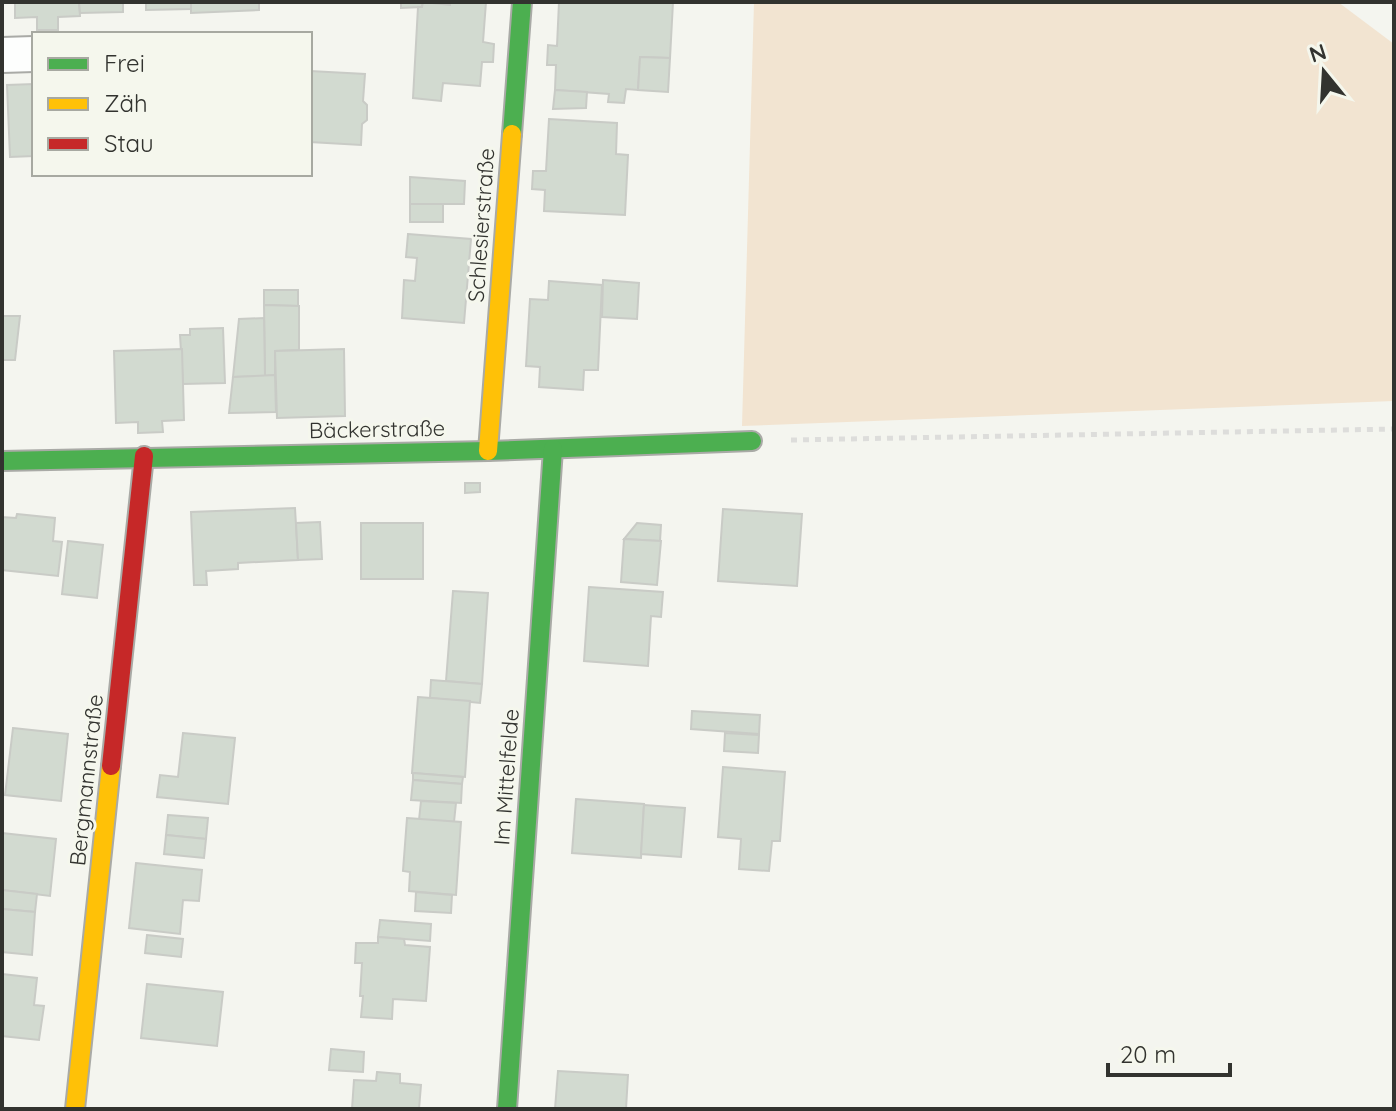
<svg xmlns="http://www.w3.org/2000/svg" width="1396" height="1111" viewBox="0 0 1396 1111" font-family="Quicksand,sans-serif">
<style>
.green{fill:#f2e4d1}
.building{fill:#d2dad0;stroke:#c9cbc6;stroke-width:2}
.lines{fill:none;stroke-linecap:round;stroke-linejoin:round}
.street-casing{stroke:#a9aaa6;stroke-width:38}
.fast-casing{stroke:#a9aaa6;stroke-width:22}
.slow-casing{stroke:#a9aaa6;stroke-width:22}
.jam-casing{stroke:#a9aaa6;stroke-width:22}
.path{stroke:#dddddb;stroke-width:5;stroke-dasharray:6 6;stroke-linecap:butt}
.street{stroke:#fdfefd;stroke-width:34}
.fast{stroke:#4caf50;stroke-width:18}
.slow{stroke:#ffc107;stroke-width:18}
.jam{stroke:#c62828;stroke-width:18}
.labels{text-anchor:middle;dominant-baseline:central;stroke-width:6;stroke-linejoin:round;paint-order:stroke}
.street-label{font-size:22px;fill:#32332f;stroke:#f5f7ed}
</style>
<rect width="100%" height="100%" fill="#f4f5ef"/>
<path class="green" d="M754,2H1338L1394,44V401L742,426Z"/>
<g class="building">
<path d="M15,2H79L80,16L58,17V30H37V17L15,18Z"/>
<path d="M79,2H123V12L80,13Z"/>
<path d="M146,2H191V9L146,10Z"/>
<path d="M191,2H259V10L191,13Z"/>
<path d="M401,2H423L422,7L401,8Z"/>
<path d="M423,2L450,5V2H486L483,42L494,44L493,62H482L480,86L443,83L441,101L413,98L418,7H422Z"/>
<path d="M559,2H673L670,58L640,57L638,90L626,89L624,103L608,102L609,94L555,90L556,65H547L548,45L557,46Z"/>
<path d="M640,57L670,58L668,92L638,90Z"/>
<path d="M310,71L365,74L363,101L367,105V120L362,124L361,145L310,142Z"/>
<path d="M34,84V156L10,157L7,85Z"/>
<path d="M555,90L587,92L586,108L553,109Z"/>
<path d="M549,119L617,123L616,154L628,155L625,215L544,211L545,190L532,189L533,171H546Z"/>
<path d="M410,177L465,181L464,204H410Z"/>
<rect x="410" y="204" width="33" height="18"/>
<path d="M408,234L471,239L464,323L402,318L404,280L415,281L417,258L406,257Z"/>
<path d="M603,280L639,283L637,319L602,317Z"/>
<path d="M549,281L602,285L598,370H584L583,390L539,387L540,367L526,366L530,299L548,300Z"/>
<path d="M264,290H298V306L264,305Z"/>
<path d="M264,305L299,306V350L275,351V375L265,376Z"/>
<path d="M2,316H20L15,360H2Z"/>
<path d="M264,318L265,376L233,377L239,319Z"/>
<path d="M223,328L225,383L183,384L180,335H190V329Z"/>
<path d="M182,349L184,420L162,421L163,432L138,433V422L116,423L114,351Z"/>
<path d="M344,349L345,416L277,418L275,351Z"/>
<path d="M275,375L276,412L229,413L233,377Z"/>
<path d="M465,483H480V492L465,493Z"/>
<path d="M295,508L298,560L238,563V569L206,571L207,585H194L191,512Z"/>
<path d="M723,509L802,514L797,586L718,581Z"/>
<path d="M17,514L55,518L53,541L62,542L58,576L2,570V517L16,518Z"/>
<path d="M320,522L322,559L298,560L296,523Z"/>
<rect x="361" y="523" width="62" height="56"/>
<path d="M637,523L661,525L660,541L624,539Z"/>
<path d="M624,539L661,541L657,585L621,582Z"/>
<path d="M68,541L103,545L97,598L62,594Z"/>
<path d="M589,587L663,592L661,617L651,616L648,666L584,661Z"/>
<path d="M453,591L488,593L482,684L446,681Z"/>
<path d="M431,680L482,684L480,703L430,698Z"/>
<path d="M418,697L470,701L465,777L412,773Z"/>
<path d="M692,711L760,715L759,734L691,729Z"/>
<path d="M13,728L68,734L61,801L5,795Z"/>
<path d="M183,733L235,738L228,804L157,797L160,775L178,777Z"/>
<path d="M725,733L759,735L758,753L724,751Z"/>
<path d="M723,767L785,772L780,841H772L769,871L739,869L741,839L718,837Z"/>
<path d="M413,773L463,777L462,784L413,780Z"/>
<path d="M413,780L462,784L461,803L411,800Z"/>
<path d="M576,799L644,804L641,858L572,853Z"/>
<path d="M421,801L456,803L454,822L419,820Z"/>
<path d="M644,805L685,808L681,857L641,854Z"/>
<path d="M168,815L208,818L206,839L166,835Z"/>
<path d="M407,818L461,822L456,895L409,891L410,872L403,871Z"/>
<path d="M2,833L56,839L50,896L2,890Z"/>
<path d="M166,835L206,839L204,858L164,854Z"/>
<path d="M136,863L202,870L199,901L183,900L180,934L129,928Z"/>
<path d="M2,890L37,894L35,912L2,909Z"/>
<path d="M416,892L452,895L451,913L415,911Z"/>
<path d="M2,909L35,912L32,955L2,952Z"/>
<path d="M380,920L431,924L430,941L378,937Z"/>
<path d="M147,935L183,939L181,957L145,953Z"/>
<path d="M378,937L404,939L405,945L430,947L426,1001L393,999L392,1019L361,1017L363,996H360L362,963H355L356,943H378Z"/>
<path d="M2,974L37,978L34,1005L44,1006L39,1040L2,1036Z"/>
<path d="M147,984L223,992L217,1046L141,1038Z"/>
<path d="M331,1049L364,1052L363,1072L329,1070Z"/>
<path d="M558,1071L628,1075L626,1109H555Z"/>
<path d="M377,1072L400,1074V1083L421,1085L419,1109H352L354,1080L376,1081Z"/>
</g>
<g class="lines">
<g class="street-casing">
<path id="street" d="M2,55L34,54"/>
</g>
<g class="fast-casing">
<g id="fast">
<path d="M512,134L522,2"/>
<path d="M2,461L488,451L752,441"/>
<path d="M507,1109L553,449"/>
</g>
</g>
<g class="slow-casing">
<g id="slow">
<path d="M488,451L512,134"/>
<path d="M75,1109L111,766"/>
</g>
</g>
<g class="jam-casing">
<path id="jam" d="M111,766L144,456"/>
</g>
<path class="path" d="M791,440L1394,429"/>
<use href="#street" class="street"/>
<use href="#fast" class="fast"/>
<use href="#slow" class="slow"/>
<use href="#jam" class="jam"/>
</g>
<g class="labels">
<g class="street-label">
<text transform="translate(481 225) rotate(-86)">Schlesierstraße</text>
<text transform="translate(377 429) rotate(-1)">Bäckerstraße</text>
<text transform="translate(506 777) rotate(-86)">Im Mittelfelde</text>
<text transform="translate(86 780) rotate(-84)">Bergmannstraße</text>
</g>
</g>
<rect width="1396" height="1111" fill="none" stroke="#32332f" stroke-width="8"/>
<rect x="32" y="32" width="280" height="144" fill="#f5f7ed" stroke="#a7a9a1" stroke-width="2"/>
<rect x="48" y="58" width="40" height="12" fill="#4caf50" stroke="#a7a9a1" stroke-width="2"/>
<text x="104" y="72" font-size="24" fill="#32332f">Frei</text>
<rect x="48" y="98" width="40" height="12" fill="#ffc107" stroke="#a7a9a1" stroke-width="2"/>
<text x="104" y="112" font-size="24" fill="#32332f">Zäh</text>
<rect x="48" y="138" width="40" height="12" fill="#c62828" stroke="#a7a9a1" stroke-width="2"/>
<text x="104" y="152" font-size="24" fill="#32332f">Stau</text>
<g transform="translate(1324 72) rotate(342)" stroke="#f5f7ed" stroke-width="6" paint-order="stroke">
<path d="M0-6L14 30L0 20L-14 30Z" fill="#32332f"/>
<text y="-12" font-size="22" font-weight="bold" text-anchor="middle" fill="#32332f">N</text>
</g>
<path d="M1108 1063v12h122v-12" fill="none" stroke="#32332f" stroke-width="4"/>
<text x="1120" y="1063" font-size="24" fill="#32332f" stroke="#f5f7ed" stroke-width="6" paint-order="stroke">20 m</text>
</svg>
